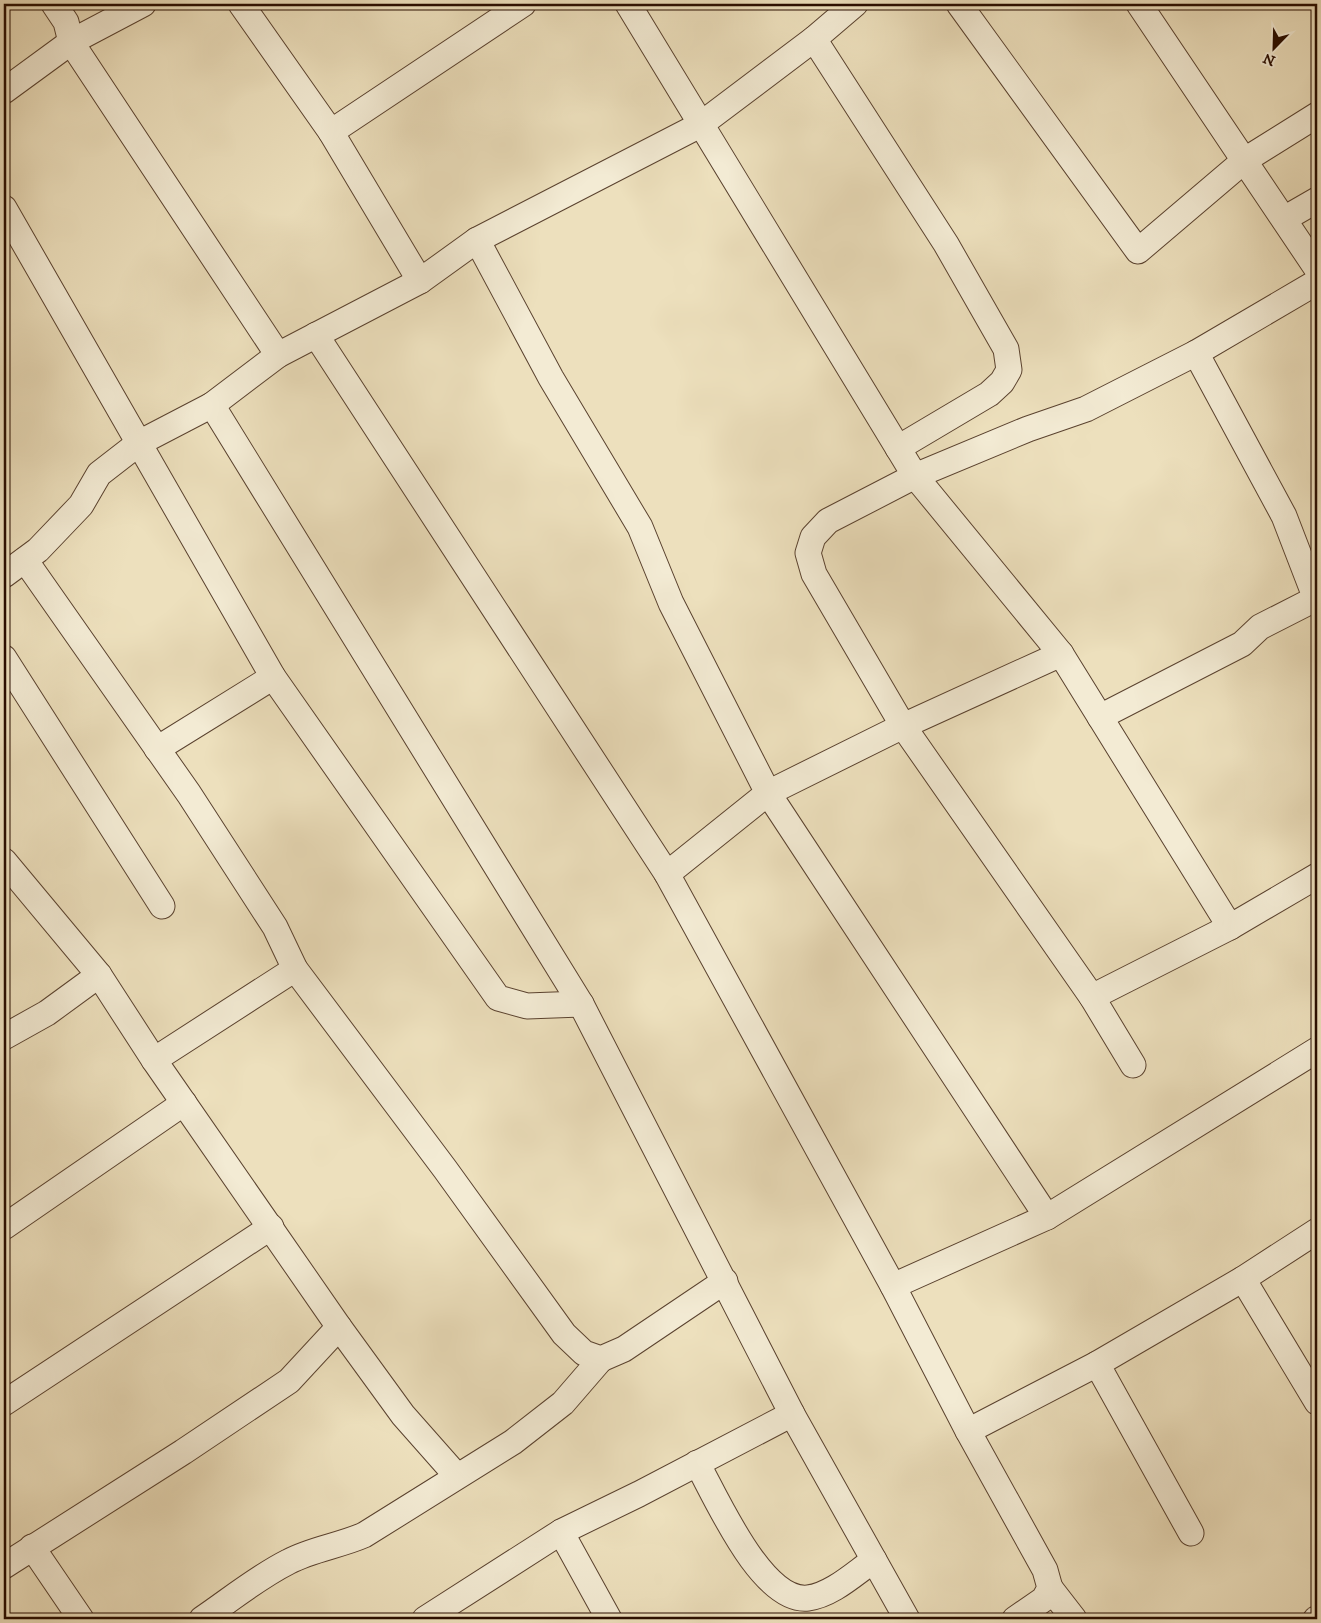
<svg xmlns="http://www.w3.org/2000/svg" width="1321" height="1623" viewBox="0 0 1321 1623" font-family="'IM FELL DW Pica',serif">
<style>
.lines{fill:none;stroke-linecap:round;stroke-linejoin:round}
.street-casing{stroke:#5a422f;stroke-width:27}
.street{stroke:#f3ebd4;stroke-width:25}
</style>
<rect width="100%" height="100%" fill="#ede0bd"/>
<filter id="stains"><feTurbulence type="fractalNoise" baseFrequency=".004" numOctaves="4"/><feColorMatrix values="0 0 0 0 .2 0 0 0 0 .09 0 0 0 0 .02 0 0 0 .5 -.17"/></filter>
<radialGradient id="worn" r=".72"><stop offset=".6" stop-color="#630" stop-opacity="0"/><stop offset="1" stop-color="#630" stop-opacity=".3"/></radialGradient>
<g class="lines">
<g class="street-casing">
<g id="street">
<path d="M54,4L66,22L71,42L278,355"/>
<path d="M241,4L331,132L420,281"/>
<path d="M628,4L915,476L1061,654L1230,927L1317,876"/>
<path d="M959,4L1138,251L1245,160L1317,115"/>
<path d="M1139,4L1317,269"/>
<path d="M814,39L946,244L1006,349L1009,370L1002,382L989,394L898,448"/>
<path d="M4,91L71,42L143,4"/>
<path d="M331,132L523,4"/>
<path d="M4,208L273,677L498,998L527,1006L581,1004"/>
<path d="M1284,219L1317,200"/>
<path d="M477,240L551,378L640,527L671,603L768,793L667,874"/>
<path d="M316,335L667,874L893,1286L968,1431L1045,1570L1050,1588L1044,1599L1015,1619"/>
<path d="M1196,353L1284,516L1316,599"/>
<path d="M212,405L581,1004L792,1414L907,1619"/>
<path d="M25,560L189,794L275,927L295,969L445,1169L564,1334L584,1353L601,1359L624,1349L725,1281"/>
<path d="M4,575L38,550L81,505L99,474L139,443L212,405L278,355L420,281L477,240L700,125L814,39L855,4"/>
<path d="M1061,654L903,726L768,793L1047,1217L1317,1050"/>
<path d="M4,658L162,906"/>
<path d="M1100,717L1242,644L1260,627L1317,598"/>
<path d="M157,749L273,677"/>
<path d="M4,861L99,975L154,1060L339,1327L289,1381L183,1452L4,1566"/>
<path d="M1092,997L1230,927"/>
<path d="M4,1037L47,1013L99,975"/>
<path d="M154,1060L295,969"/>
<path d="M1133,1065L1092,997L903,726L814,574L808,553L813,537L828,521L915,476L1028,429L1086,409L1196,353L1317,282"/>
<path d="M4,1227L184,1103"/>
<path d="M1243,1279L1317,1402"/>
<path d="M893,1286L1047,1217"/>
<path d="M339,1327L403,1415L456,1475"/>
<path d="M4,1403L271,1227"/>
<path d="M968,1431L1097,1364"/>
<path d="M697,1463C717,1499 762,1603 808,1598C832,1595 855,1573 874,1560"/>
<path d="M561,1532L609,1619"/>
<path d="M1191,1533L1097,1364L1243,1279L1317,1231"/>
<path d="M32,1547L81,1619"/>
<path d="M1050,1588L1074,1619"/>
<path d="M202,1619C230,1600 258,1577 288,1562C312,1549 339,1546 364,1535L513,1442L563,1403L601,1359"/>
<path d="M425,1619L561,1532L639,1494L792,1414"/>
<path d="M1316,1619H1317"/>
</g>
</g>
<use href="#street" class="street"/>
</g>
<rect width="1321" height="1623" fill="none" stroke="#ede0bd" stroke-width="20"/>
<rect x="5" y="5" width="1311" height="1613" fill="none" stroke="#290d00" stroke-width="2.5"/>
<rect x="10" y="10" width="1301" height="1603" fill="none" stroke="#290d00"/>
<g transform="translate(1274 48) rotate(203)" stroke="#f3ebd4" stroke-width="4" paint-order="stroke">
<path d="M0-4L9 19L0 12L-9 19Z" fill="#290d00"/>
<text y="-8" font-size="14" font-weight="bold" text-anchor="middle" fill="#290d00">N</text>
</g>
<rect width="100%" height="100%" filter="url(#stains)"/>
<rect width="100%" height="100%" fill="url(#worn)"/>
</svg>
